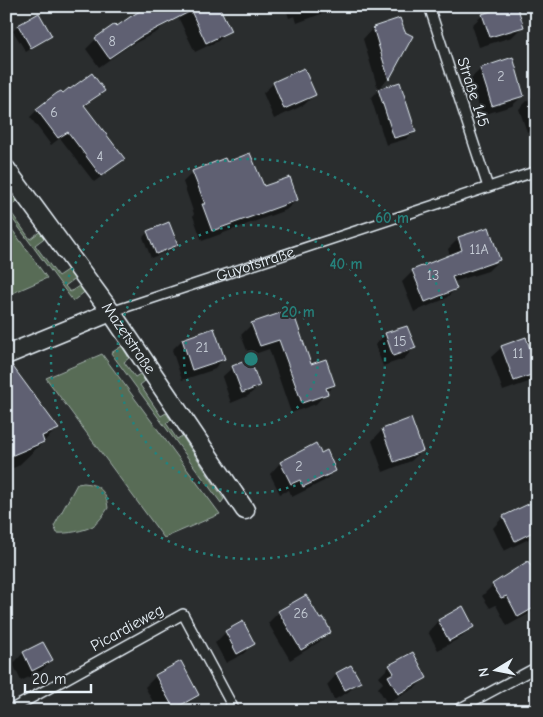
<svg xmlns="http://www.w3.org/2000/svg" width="543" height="717" viewBox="0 0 543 717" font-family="'Comic Neue',sans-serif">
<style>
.green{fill:#586c57;stroke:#a0aea8}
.shadow{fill:#0007}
.building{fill:#5e6072;stroke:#e8f1f8}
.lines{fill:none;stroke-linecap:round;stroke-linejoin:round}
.lane-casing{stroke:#e8f1f8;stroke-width:12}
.street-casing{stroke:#e8f1f8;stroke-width:21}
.lane{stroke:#2a2d2e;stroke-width:9}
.street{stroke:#2a2d2e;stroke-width:18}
.ring{fill:none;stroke:#25827c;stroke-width:2.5;stroke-dasharray:2.5 5}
.labels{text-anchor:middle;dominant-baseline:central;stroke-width:4;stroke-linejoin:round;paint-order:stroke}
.number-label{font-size:14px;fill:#c6cdd6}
.street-label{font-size:16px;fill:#e8f1f8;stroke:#2a2d2e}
.centre{fill:#25827c;stroke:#2a2d2e;stroke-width:2.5}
.ring-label{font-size:15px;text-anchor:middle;font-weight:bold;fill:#25827c;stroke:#2a2d2e;stroke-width:4;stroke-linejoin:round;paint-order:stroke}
</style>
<rect width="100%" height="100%" fill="#2a2d2e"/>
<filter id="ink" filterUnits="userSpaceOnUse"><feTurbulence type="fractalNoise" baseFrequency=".02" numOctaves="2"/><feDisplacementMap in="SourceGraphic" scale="10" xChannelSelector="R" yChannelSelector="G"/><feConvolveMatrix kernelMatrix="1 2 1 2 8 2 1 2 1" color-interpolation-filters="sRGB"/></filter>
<g filter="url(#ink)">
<g class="green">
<path d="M15,192L20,199L8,208L30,239L42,230L47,236L35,245L58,276L70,268L77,277L65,286L70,292L82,284L87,290L73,301L6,210V199Z"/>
<path d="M6,221L47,278L6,296Z"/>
<path d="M122,346L129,358L124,362L135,377L140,374L145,381L140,385L161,416L166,413L171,420L166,423L177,439L182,436L224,499L221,503L111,353Z"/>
<path d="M102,354L220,514L164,538L46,378Z"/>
<path d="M84,483C101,485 106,492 108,508C104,514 99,522 93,526C84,531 67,534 57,533L54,526L77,484Z"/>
</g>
<g class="shadow">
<path d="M285,6H342L297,23L295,16L289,18Z"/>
<path d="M189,7L229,30L218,41L195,52L178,17Z"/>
<path d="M38,14L50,35L45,40L26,52L13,31L18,26Z"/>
<path d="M483,15L522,27L512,37L479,47L472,25Z"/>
<path d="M400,19L404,33L411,36L388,79L378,89L363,39L373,28Z"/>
<path d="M167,22L157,32L129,46L99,67L86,49L96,39L117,28Z"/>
<path d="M481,69L523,95L512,106L482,115L470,79Z"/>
<path d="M274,83L315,94L304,105L274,119L263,93Z"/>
<path d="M379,90L414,132L406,139L386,145L371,98Z"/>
<path d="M103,91L96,98L84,106L123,159L116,166L94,182L60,138L51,145L30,117L37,110L62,94Z"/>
<path d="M537,96V129L527,132L519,109L530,98Z"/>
<path d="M226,164L263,188L297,200L286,210L202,241L193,216L194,214L183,182L193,172Z"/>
<path d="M148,232L176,244L171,250L151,258L143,237Z"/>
<path d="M459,238L499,260L488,271L453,282L456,289L445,299L414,312L402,282L412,272L450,256L448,249Z"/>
<path d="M291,311L311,366L334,385L316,404L291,413L269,349L249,356L241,335L252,324Z"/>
<path d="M386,334L414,348L404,359L383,366L375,345Z"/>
<path d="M537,335V379L503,391L491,357L502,347Z"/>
<path d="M182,340L223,359L213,370L182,380L172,350Z"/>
<path d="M6,366L57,429L18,466L6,471Z"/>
<path d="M233,367L259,386L248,396L231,403L222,377Z"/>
<path d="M410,419L422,451L411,461L383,472L372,441L382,430Z"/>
<path d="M316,445L321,455L335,470L324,481L292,497L289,490L280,494L270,474L280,463Z"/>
<path d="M534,502L537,508V534L535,536L504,551L493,528L503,517Z"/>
<path d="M493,585L537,588V607L532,612L507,626L496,605L490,608L482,596Z"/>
<path d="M462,608L473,627L462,637L438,650L428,632L438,621Z"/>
<path d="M279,612L320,621L330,631L319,642L290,660L268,623Z"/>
<path d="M226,632L253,644L243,654L226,663L215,643Z"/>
<path d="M43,643L52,660L41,671L21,681L13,664L23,653Z"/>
<path d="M390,666L426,677L415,688L387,703L378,688L383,683L379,677Z"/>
<path d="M337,674L359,682L348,692L334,700L327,685Z"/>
<path d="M156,676L198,695L187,705L177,711H158L145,687Z"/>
</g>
<g class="building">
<path d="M148,6H219L231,31L206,43L191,11L140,37L109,58L95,38L115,24L117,26L130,17Z"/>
<path d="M506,6H517L524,27L490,37L482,14Z"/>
<path d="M39,13L52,36L31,48L18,25Z"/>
<path d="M400,18L405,32L413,36L389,80L373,27Z"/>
<path d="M513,57L524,96L492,106L480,68Z"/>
<path d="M304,68L316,95L284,109L273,82Z"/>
<path d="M92,73L105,91L84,105L125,159L101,176L68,132L58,138L36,109L57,93L61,91L63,93L69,88L70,89Z"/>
<path d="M400,82L416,132L394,138L378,89Z"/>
<path d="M250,153L264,186L290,177L298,200L212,231L202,204H205L192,171L225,158L227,162Z"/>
<path d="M169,222L178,245L156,254L147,231Z"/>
<path d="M489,227L500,260L452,277L457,289L425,302L412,270L462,250L458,237Z"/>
<path d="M292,309L311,364L326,359L335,385L326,388L328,394L302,403L279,340L260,346L251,323Z"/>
<path d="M407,326L416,348L393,356L385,333Z"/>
<path d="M214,328L225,359L192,370L182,339Z"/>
<path d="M526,337L537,369V373L514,381L501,346Z"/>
<path d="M250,359L260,386L242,393L232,366Z"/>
<path d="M11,364L59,429L42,436L44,442L6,458V365Z"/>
<path d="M411,418L423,451L394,462L382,429Z"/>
<path d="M316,443L321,453L327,450L336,471L303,487L300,480L291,484L280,462Z"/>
<path d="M537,500V530L515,541L503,516Z"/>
<path d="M528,561L537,576V606L518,617L507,596L501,598L492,584Z"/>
<path d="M306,595L320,619L324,618L331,632L301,650L278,611Z"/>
<path d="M463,606L474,627L449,641L438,620Z"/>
<path d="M243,621L255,644L237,654L225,631Z"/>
<path d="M43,642L53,660L32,671L23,652Z"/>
<path d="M413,652L427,678L398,694L388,676L394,673L389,665Z"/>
<path d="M181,661L199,695L174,709L155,675Z"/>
<path d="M351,665L361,682L345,690L336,673Z"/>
</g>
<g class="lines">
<g class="lane-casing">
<g id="lane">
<path d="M429,6L488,187"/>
<path id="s1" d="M111,312L537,171"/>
<path d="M8,711L183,614L235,711"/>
<path d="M455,711L537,667"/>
</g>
</g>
<g class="street-casing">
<g id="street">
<path id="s2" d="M6,169L111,312L245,510"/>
<path d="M6,355L111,312"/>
</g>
</g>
<use href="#lane" class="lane"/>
<use href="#street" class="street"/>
</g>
</g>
<g class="ring">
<circle cx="251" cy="359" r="67"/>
<circle cx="251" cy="359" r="134"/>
<circle cx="251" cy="359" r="200"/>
</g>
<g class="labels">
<g class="number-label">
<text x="112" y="41">8</text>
<text x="501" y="76">2</text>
<text x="54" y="112">6</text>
<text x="100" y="156">4</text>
<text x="479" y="249">11A</text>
<text x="433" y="275">13</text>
<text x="400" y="341">15</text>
<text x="202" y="347">21</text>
<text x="518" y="353">11</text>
<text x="299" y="466">2</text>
<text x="301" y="613">26</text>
</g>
<g class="street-label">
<text transform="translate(473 92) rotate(72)">Straße 145</text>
<text stroke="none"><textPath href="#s1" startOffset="152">Guyotstraße</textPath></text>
<text stroke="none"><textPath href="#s2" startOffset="209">Mazetstraße</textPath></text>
<text transform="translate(127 628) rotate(-29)">Picardieweg</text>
</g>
</g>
<circle cx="251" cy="359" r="8" class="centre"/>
<g class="ring-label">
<text x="392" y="223">60 m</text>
<text x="346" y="269">40 m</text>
<text x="298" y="317">20 m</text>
</g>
<rect width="543" height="717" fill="none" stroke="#2a2d2e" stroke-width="25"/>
<rect x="12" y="12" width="518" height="692" fill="none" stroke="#e8f1f8" stroke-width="2" filter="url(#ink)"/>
<g transform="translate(496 670) rotate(260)" stroke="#2a2d2e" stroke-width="4" paint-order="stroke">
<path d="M0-4L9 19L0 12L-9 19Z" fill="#e8f1f8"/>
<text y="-8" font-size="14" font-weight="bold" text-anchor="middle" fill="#e8f1f8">N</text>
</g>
<path d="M25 684v8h66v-8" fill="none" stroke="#e8f1f8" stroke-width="2.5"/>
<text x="32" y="684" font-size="15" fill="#e8f1f8" stroke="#2a2d2e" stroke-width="4" paint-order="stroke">20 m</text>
</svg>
